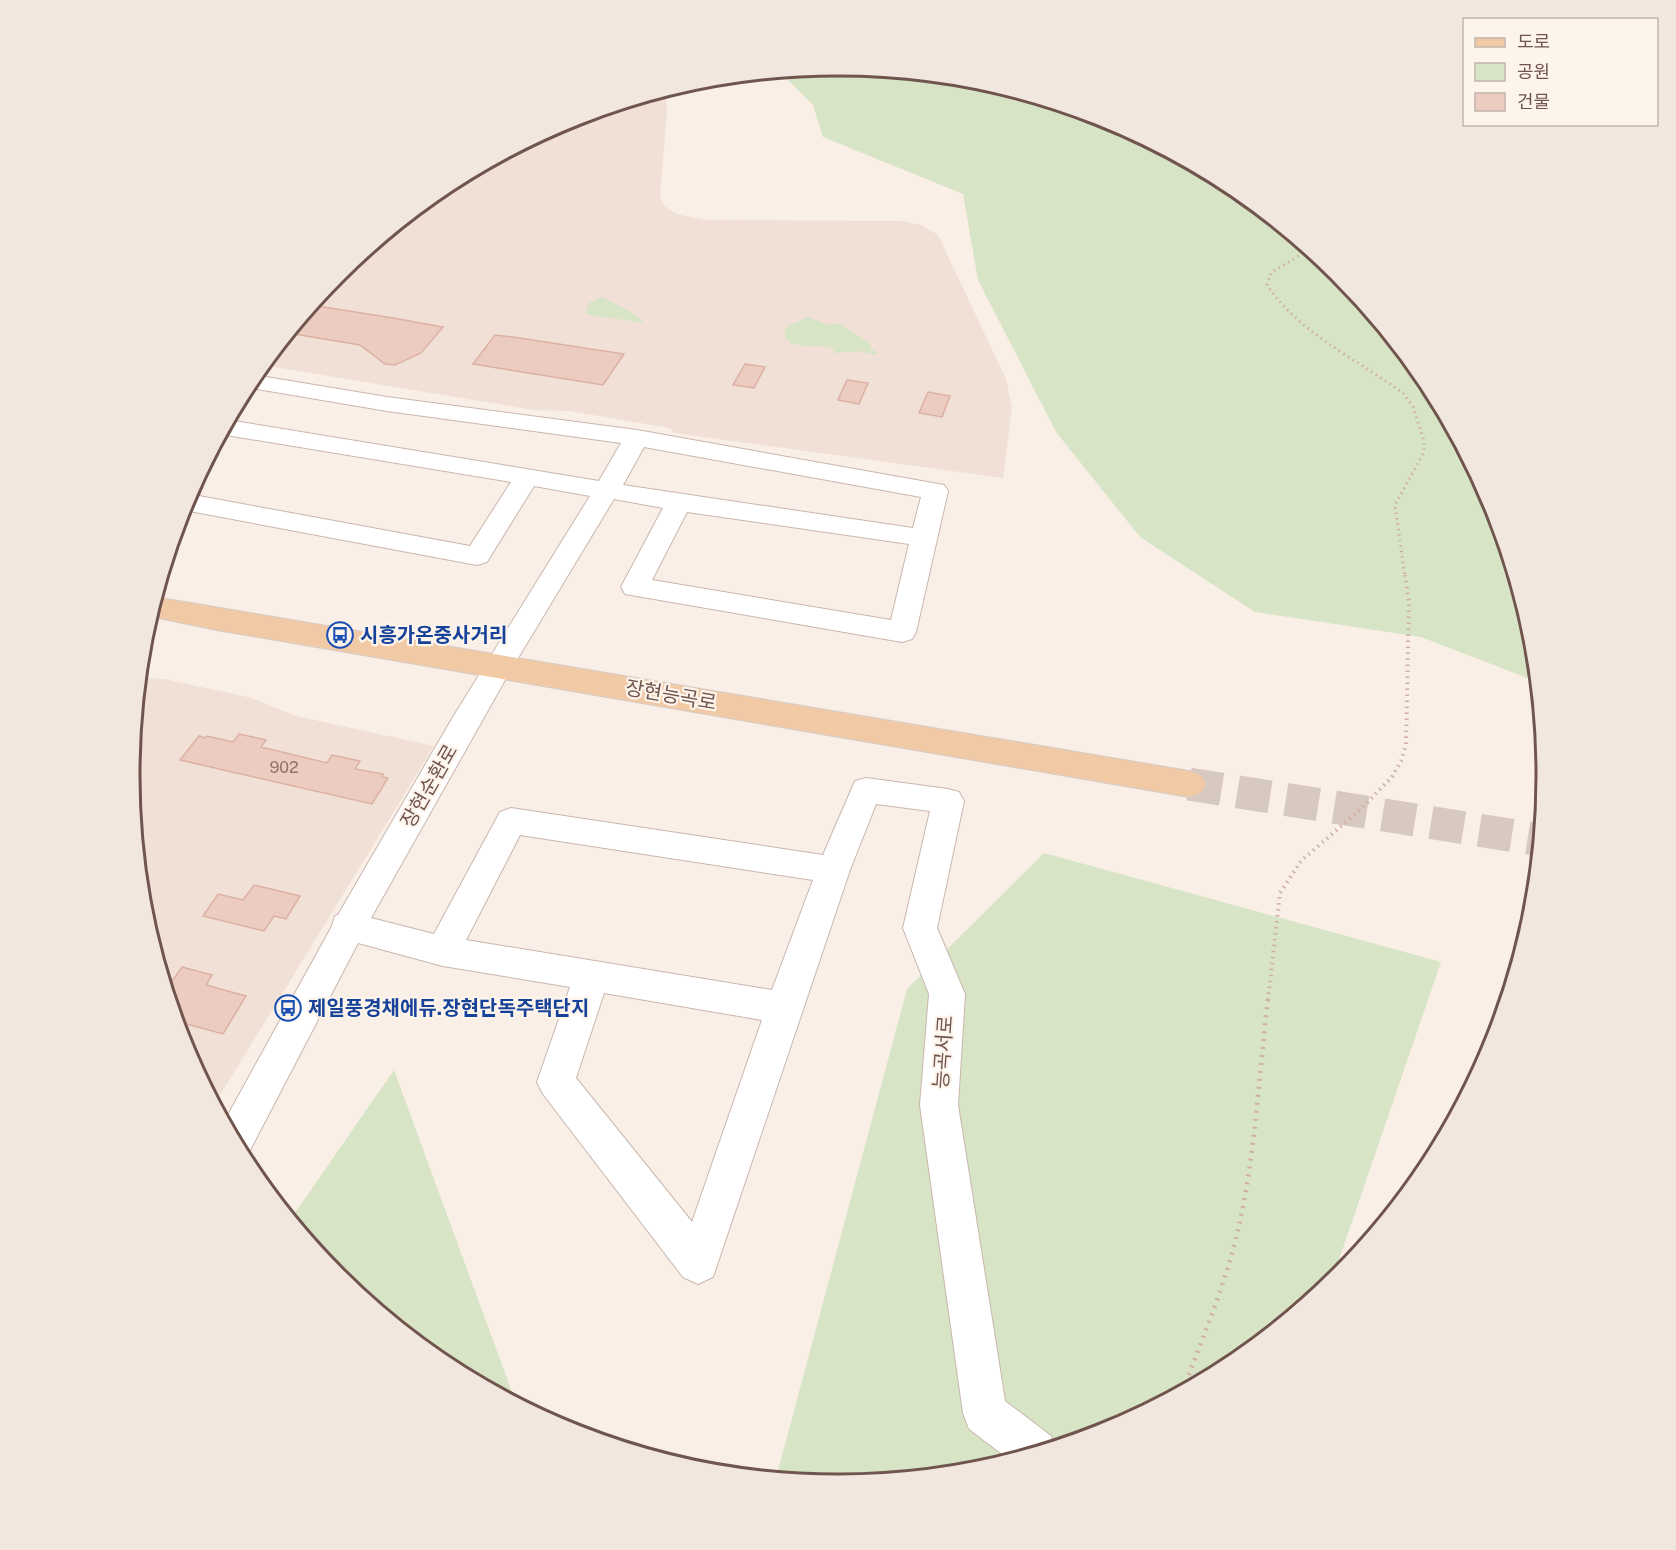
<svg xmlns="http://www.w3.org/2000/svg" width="1676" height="1550" viewBox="0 0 1676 1550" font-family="'Public Sans','Noto Sans KR',sans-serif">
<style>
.residential{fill:#f0e0d5}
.green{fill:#d7e5c6}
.building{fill:#ecccc0;stroke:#dcb1a3;stroke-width:1.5}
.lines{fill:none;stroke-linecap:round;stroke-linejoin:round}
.major-tunnel{stroke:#d7c8c0;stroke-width:33;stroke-dasharray:33 16;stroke-linecap:butt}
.minor-casing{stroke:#cab6ad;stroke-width:2}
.major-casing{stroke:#d4ccca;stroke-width:2}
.path-far3{stroke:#d0afa4;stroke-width:2;stroke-dasharray:1 3;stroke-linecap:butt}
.path-far2{stroke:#d0afa4;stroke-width:3;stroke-dasharray:1.5 4;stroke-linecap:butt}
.path-far1{stroke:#d0afa4;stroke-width:4;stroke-dasharray:1.5 4.5;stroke-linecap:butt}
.path{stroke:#d0afa4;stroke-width:4.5;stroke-dasharray:2 6;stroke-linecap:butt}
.minor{fill:#fff;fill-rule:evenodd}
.major{fill:#f1caa5;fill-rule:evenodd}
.labels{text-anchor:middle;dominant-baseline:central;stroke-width:4.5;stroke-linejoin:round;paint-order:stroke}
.number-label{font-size:16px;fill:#8f736a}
.transit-label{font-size:20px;font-weight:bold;fill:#164399;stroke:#fdf4eb;text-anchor:start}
.street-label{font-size:20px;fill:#70554e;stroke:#fdf4eb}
.rim{fill:none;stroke:#70554e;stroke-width:3}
</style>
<rect width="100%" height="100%" fill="#f9efe6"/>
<g class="residential">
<path d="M665,90L667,110L660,196L664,206L676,214L706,220L903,221L921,225L938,235L1006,379L1012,408L1003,478L674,433L670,428L569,411L534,410L262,365L337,273L444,185L567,120Z"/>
<path d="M139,678L164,679L252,698L296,716L434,746L214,1105L183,1046L143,913L129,775Z"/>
</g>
<g class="green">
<path d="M838,66L977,80L1110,120L1232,186L1340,274L1428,381L1493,504L1533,637L1538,682L1421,637L1255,612L1140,537L1056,432L978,280L963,194L823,137L813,105L780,72Z"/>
<path d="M602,297L631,312L644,323L585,314L589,303Z"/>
<path d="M808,317L828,325L840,324L870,343L871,349L878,353L876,355L859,351L833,353L834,349C819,342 801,351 787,340L784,333L788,326Z"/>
<path d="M1044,853L1441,962L1331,1283L1232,1365L1109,1430L976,1470L838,1484L776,1478L907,989Z"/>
<path d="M394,1070L516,1403L444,1364L336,1276L290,1220Z"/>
</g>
<g class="building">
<path d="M311,305L393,318L443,327L421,353L395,365L385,364L360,345L288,333Z"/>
<path d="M495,335L513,337L624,354L603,385L473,364Z"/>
<path d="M745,364L765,367L754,388L733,385Z"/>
<path d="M847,380L868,383L859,404L838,400Z"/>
<path d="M928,392L950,396L942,417L919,413Z"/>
<path d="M239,734L266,740L261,747L327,763L332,755L360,761L355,769L383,774L382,777L388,778L372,804L180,760L199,736L205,738L207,736L233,742Z"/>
<path d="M254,885L300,896L286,919L274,916L264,931L203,916L218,894L243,900Z"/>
<path d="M182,967L212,975L206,985L246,996L223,1034L175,1021L162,978L173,980Z"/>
</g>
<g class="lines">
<path class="major-tunnel" d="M1189,784L1541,840"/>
<g class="minor-casing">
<path id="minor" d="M254,375L387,397L637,430L944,485L948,491L916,632L912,639L902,642L625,594L621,587L663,508L614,499L509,673L371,918L434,934L500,812L511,808L823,855L855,781L866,778L948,789L959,792L964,801L937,928L965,994L958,1105L1005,1401L1051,1436L1055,1446L1010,1460L969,1429L963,1413L920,1105L929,994L903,928L930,811L876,804L850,870L713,1277L698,1284L683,1277L543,1094L537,1082L570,987L443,966L358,943L248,1154L242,1156L224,1122L331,928L335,916L338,915L453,717L590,496L534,486L487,562L477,565L184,510H181L188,494L470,546L511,482L220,434L228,420L599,481L621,443L387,411L245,387ZM644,447L921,497L913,528L623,485ZM687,512L909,544L891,620L652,580ZM520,835L813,880L772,990L466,940ZM604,993L762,1020L692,1222L576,1078Z"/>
</g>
<g class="major-casing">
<path id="major" d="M155,597L1189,771L1201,775L1206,784L1201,793L1189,797L217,630L149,616Z"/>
</g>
<path class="path-far3" d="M1306,251L1309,249"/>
<path class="path-far2" d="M1308,250L1271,273L1267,285C1299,333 1358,360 1403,393L1413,407L1424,441V452L1395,505L1405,577"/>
<path class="path-far1" d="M1268,1000L1280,893L1301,861L1362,808L1392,777L1401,761L1406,745L1409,601L1405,575"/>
<path class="path" d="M1183,1390C1203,1337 1225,1285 1238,1230C1255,1158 1259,1073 1268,999"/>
<use href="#minor" class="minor"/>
<use href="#major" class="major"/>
</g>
<defs>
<g id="bus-ring" transform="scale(1.35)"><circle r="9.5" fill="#fdf4eb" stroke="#1a4fb4" stroke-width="1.5"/><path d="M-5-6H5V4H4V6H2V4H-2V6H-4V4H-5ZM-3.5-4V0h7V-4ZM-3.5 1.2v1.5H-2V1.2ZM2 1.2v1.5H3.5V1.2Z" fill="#1a4fb4"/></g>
</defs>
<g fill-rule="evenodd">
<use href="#bus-ring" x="340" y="635"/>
<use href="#bus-ring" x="288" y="1008"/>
</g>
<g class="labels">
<g class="number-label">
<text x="284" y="767">902</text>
</g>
<g class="transit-label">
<text x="360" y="635">시흥가온중사거리</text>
<text x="308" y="1008">제일풍경채에듀.장현단독주택단지</text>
</g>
<g class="street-label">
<text transform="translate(671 695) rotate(10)">장현능곡로</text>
<text transform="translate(429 786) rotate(-60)">장현순환로</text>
<text transform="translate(943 1052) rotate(-86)">능곡서로</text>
</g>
</g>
<path d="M0 0H1676V1550H0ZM838 76H838A698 698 0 0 1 1536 774V776A698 698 0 0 1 838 1474H838A698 698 0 0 1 140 776V774A698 698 0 0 1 838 76Z" fill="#f2e7de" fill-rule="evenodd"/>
<path class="rim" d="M838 76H838A698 698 0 0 1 1536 774V776A698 698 0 0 1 838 1474H838A698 698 0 0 1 140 776V774A698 698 0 0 1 838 76Z"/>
<rect x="1463" y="18" width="195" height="108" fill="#fdf4eb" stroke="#c5b4ac" stroke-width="1.5"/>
<rect x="1475" y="38" width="30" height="9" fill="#f1caa5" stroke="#c5b4ac" stroke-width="1.5"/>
<text x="1517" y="48" font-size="18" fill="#70554e">도로</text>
<rect x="1475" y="63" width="30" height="18" fill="#d7e5c6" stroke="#c5b4ac" stroke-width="1.5"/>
<text x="1517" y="78" font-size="18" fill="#70554e">공원</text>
<rect x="1475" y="93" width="30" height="18" fill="#ecccc0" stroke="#c5b4ac" stroke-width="1.5"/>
<text x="1517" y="108" font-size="18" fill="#70554e">건물</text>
</svg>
